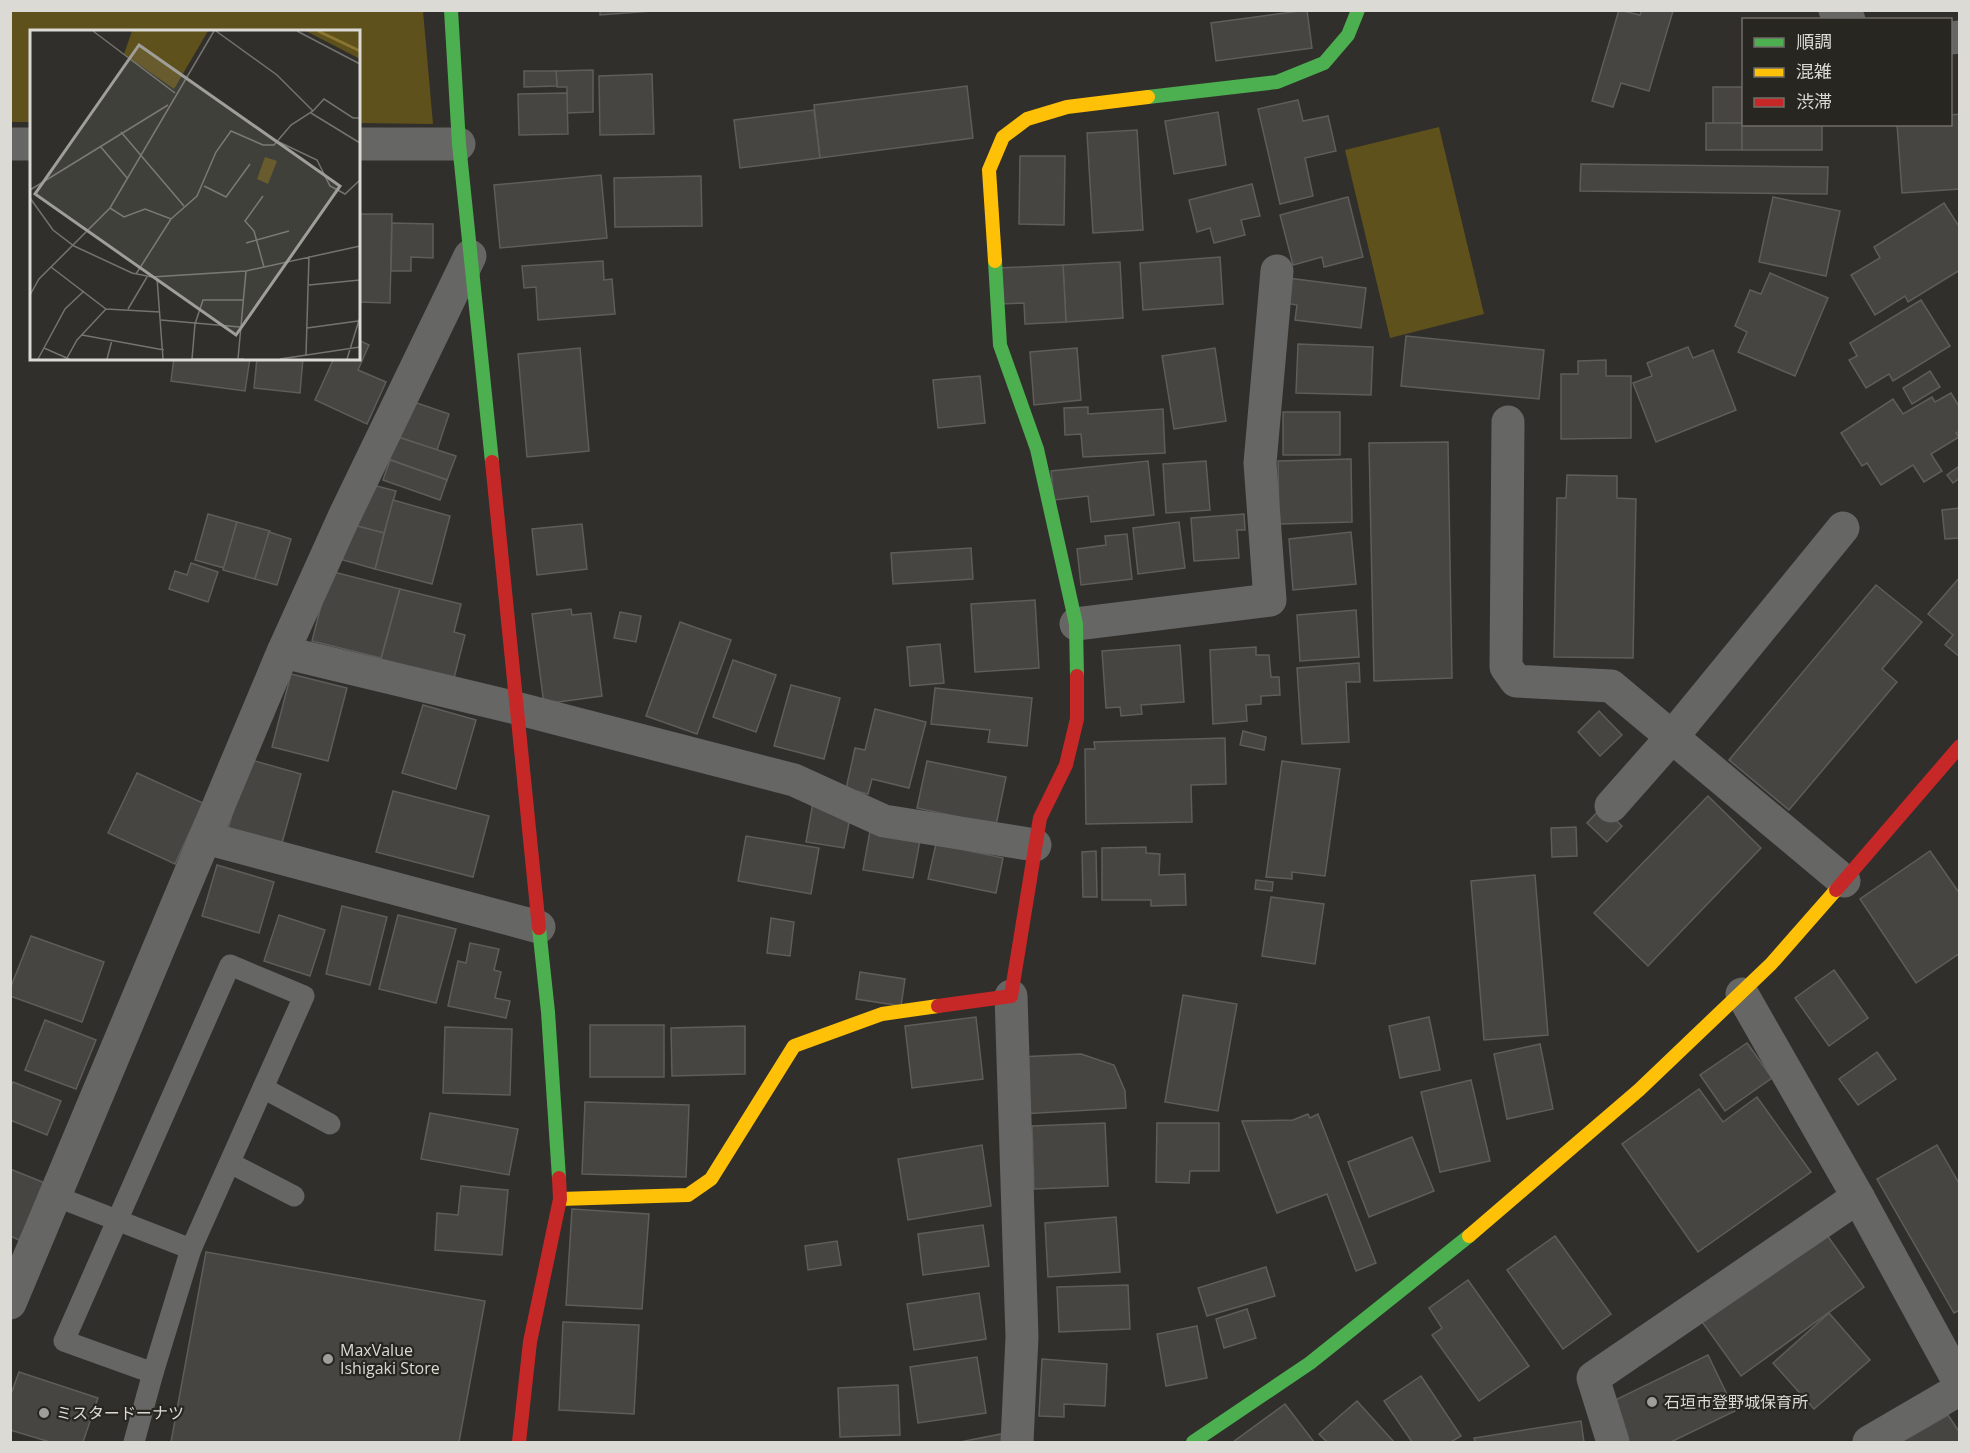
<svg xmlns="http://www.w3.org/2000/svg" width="1970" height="1453" viewBox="0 0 1970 1453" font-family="'Open Sans','Noto Sans JP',sans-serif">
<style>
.green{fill:#5f511c}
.building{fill:#464541;stroke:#5e5d5a;stroke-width:1.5}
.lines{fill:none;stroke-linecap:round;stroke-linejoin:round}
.lane{stroke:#666664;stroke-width:21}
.street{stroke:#666664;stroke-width:33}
.fast{stroke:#4caf50;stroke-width:14}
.slow{stroke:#ffc107;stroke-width:14}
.jam{stroke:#c62828;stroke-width:14}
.poi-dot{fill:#9f9e9a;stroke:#282620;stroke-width:2}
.labels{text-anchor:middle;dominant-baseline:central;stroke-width:4.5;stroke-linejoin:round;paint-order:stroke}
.poi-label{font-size:16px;fill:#dbdad5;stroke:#282620;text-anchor:start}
.inset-river{fill:none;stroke:#8a7630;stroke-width:3}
.inset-road{fill:none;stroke:#74736f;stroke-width:1.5}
.view{fill:#9f9e9a;fill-opacity:0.15;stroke:#9f9e9a;stroke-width:3}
.inset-edge{fill:none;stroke:#dbdad5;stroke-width:3}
</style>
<rect width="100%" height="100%" fill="#302f2b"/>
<g class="green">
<path d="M11,10L423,11L433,124L359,123L358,32H32L31,122H11Z"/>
<path d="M1439,127L1484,314L1390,338L1345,150Z"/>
</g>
<g class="building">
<path d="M600,10H665L600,15Z"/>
<path d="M1307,10L1312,48L1216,61L1211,23Z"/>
<path d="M1619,10L1640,15L1642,10L1673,11L1649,91L1621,83L1613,107L1592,101Z"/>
<path d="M593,70V112L567,113V87H557L556,71Z"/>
<path d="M524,71H556L557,86L524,87Z"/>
<path d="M652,74L654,134L600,135L599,76Z"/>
<path d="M967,86L973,138L820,158L814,105Z"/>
<path d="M1713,87H1742V123L1713,124Z"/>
<path d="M567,93L568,134L519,135L518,94Z"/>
<path d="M1298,100L1303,121L1328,116L1336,151L1305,158L1313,196L1280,204L1258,109Z"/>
<path d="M814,110L820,158L740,168L734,120Z"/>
<path d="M1218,112L1226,165L1174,174L1165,121Z"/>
<path d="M1960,114V189L1902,193L1897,124H1950V115Z"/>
<rect x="1706" y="123" width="36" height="27"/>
<path d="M1742,123L1822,124V150H1742Z"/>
<path d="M1137,130L1143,230L1093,233L1087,133Z"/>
<path d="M1020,156H1065L1064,225L1019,224Z"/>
<path d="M1581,164L1828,167L1827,194L1580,191Z"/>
<path d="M601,175L607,238L500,248L494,185Z"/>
<path d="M701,176L702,226L615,227L614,178Z"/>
<path d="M1252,184L1260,216L1241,220L1245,235L1214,243L1210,228L1197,232L1189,200Z"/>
<path d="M1348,197L1363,257L1324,267L1322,257L1293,265L1280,215Z"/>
<path d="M1773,197L1840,211L1826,276L1759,262Z"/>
<path d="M1944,203L1960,228V270L1908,302L1905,296L1875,315L1851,275L1880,258L1874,247Z"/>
<path d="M358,214H392L390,303L358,302Z"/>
<path d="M392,223L433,224V258L411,257V271H391Z"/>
<path d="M1220,257L1223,304L1143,310L1140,263Z"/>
<path d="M603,261L604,280L612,279L615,314L538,320L536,287L524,288L522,266Z"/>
<path d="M1120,262L1123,318L1066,322L1063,265Z"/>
<path d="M1063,265L1066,322L1025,324L1024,303L1000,304L999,268Z"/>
<path d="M1770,273L1828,298L1795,376L1738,352L1747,332L1735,326L1750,290L1761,294Z"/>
<path d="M1288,278L1366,288L1361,328L1295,320L1297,305L1285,303Z"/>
<path d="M1921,300L1950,346L1893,381L1889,374L1866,388L1849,360L1857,356L1850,343Z"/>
<path d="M1406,336L1544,350L1539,399L1401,386Z"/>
<path d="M358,340L369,345L358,370L386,382L367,424L315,400L334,358H358Z"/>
<path d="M1298,344L1373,347L1371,395L1296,393Z"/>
<path d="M1688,347L1693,358L1713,350L1736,410L1656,442L1633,383L1652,376L1647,363Z"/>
<path d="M580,348L589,451L527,457L518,354Z"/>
<path d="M1077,348L1081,400L1034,405L1030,352Z"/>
<path d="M1215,348L1226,421L1174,429L1162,356Z"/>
<path d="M174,358H250L245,391L171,381Z"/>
<path d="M257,358H303L300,393L254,388Z"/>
<path d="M1606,360V376H1631V438L1561,439V374H1578V361Z"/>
<path d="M1930,371L1940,387L1912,404L1903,388Z"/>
<path d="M980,376L985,423L938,428L933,380Z"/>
<path d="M1951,393L1960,408V431L1956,433L1959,437L1931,454L1942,471L1924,482L1913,465L1881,485L1867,463L1862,466L1841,433L1893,399L1903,414L1932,397L1935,402Z"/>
<path d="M411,401L449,414L437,450L398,437Z"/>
<path d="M1088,407V414L1163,409L1165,453L1083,457L1081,434L1065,435L1064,408Z"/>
<rect x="1283" y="412" width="57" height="43"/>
<path d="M398,437L456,456L447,480L380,456Z"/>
<path d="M1448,442L1452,678L1374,681L1369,443Z"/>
<path d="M1351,459L1352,522L1279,524L1278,461Z"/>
<path d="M390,460L447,480L440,500L383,480Z"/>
<path d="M1148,461L1154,515L1091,522L1088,496L1054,500L1051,471Z"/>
<path d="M1206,461L1210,510L1166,513L1163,464Z"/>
<path d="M1958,467L1960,478L1953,483L1947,475Z"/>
<path d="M1567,475L1617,476V498L1636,499L1633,658L1554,657L1557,498H1566Z"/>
<path d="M365,483L396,491L384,533L353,525Z"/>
<path d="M393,500L450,516L432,584L375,569Z"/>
<path d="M1960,508V538L1945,539L1942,510Z"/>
<path d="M208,514L237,522L224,568L195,560Z"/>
<path d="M1244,514L1245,530H1237L1239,558L1194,561L1191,518Z"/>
<path d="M237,522L270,531L255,579L223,570Z"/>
<path d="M1179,522L1185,568L1138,574L1133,528Z"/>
<path d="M346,523L384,533L375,569L336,558Z"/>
<path d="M582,524L587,569L537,575L532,529Z"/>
<path d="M269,532L291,539L277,585L255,579Z"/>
<path d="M1351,532L1356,584L1293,590L1289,539Z"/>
<path d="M1127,534L1132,579L1081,585L1077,549L1106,545L1105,536Z"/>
<path d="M971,548L973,579L893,584L891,553Z"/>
<path d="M191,563L218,572L208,602L169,589L175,571L187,575Z"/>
<path d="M330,571L400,589L381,658L312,641Z"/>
<path d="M1960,577V657L1945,645L1953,635L1928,614Z"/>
<path d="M1876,585L1922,622L1882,669L1897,682L1789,810L1729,760Z"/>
<path d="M400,589L461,604L454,632L465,635L453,682L380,663Z"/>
<path d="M1035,600L1039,668L975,672L971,604Z"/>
<path d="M571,609L572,615L591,613L602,696L544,704L532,614Z"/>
<path d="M1356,610L1359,657L1300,661L1297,615Z"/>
<path d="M620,612L641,616L636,642L614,638Z"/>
<path d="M680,622L731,640L697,734L646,716Z"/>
<path d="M940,644L944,683L910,686L907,647Z"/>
<path d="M1180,645L1184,702L1141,705L1142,714L1121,716L1120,707L1106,708L1102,651Z"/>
<path d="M1256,647V655H1269L1271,677H1279L1280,695L1261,696V704L1246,705L1247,721L1213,724L1210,650Z"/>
<path d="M733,660L776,675L756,732L713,717Z"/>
<path d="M1359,663L1360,682H1346L1349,742L1302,744L1297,668Z"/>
<path d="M291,674L347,688L328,761L272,747Z"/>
<path d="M791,685L840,698L824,759L774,746Z"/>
<path d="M935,688L1032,698L1027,746L988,742L990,730L931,724Z"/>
<path d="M423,705L476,720L456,789L402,773Z"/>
<path d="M875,709L926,722L909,788L872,779L868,794L846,789L855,748L865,750Z"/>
<path d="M1599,711L1622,735L1600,756L1578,732Z"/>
<path d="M1243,731L1266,737L1264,750L1240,745Z"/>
<path d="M1225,738L1226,784L1191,785L1192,822L1086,824L1085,749H1095L1094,742Z"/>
<path d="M248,759L301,774L282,843L228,829Z"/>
<path d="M927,761L1006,777L996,825L917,808Z"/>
<path d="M1282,761L1340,769L1325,876L1292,872V879L1266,877Z"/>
<path d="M137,773L203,803L175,864L108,833Z"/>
<path d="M393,791L489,816L473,877L376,852Z"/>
<path d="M1708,796L1761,848L1648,966L1594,913Z"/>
<path d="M813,802L852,808L844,848L806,842Z"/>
<path d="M1602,807L1622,826L1607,842L1587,823Z"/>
<path d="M1576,827L1577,856L1552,857L1551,828Z"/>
<path d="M870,831L920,840L913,878L863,870Z"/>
<path d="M746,836L819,848L811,894L738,881Z"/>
<path d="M936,844L1003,858L996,893L928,879Z"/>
<path d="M1146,847V853L1160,854L1159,875L1185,874L1186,905L1151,906V900H1102V848Z"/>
<path d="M1096,851L1097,897H1083L1082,852Z"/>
<path d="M1930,851L1960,894V953L1916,983L1860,899Z"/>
<path d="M217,865L274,882L259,933L202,916Z"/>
<path d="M1535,875L1548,1035L1484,1040L1471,881Z"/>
<path d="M1256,880L1273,882L1272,891L1255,889Z"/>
<path d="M1271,897L1324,904L1315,964L1262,956Z"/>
<path d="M342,906L387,917L370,985L326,974Z"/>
<path d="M279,915L325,930L310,976L264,961Z"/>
<path d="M398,915L456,929L436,1003L379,989Z"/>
<path d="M771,918L794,922L790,956L767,953Z"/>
<path d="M31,936L104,962L82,1022L10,996V989Z"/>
<path d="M470,943L499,949L494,970L501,972L495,998L510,1001L506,1018L448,1006L458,961L466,963Z"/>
<path d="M1834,970L1868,1018L1829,1046L1795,998Z"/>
<path d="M860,972L905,979L901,1006L856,999Z"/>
<path d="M1183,995L1237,1004L1218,1111L1165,1102Z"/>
<path d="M976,1017L983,1079L912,1088L905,1026Z"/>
<path d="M1429,1017L1440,1070L1400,1078L1389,1026Z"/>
<path d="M45,1020L96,1040L76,1089L25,1070Z"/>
<rect x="590" y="1025" width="74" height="52"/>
<path d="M745,1026V1074L672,1076L671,1028Z"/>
<path d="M445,1027L512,1029L510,1095L443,1093Z"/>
<path d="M1747,1043L1772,1078L1725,1111L1700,1075Z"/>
<path d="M1540,1044L1553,1109L1507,1119L1494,1054Z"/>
<path d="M1877,1052L1896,1079L1858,1105L1839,1079Z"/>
<path d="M1081,1054L1114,1065L1125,1091L1126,1108L1021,1114L1018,1057Z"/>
<path d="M1471,1080L1490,1161L1440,1172L1421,1092Z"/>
<path d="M13,1082L61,1101L47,1135L10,1120V1088Z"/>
<path d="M1699,1089L1723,1122L1757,1097L1811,1172L1698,1252L1622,1144Z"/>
<path d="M585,1102L689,1105L686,1177L582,1174Z"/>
<path d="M430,1113L518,1129L509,1175L421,1159Z"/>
<path d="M1308,1114L1310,1118L1318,1114L1376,1263L1356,1271L1327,1194L1277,1213L1242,1121L1293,1120Z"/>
<path d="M1105,1123L1108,1186L1034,1189L1032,1126Z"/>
<path d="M1157,1123H1219V1171H1190L1189,1183L1156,1182Z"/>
<path d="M1412,1137L1434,1191L1369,1217L1348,1162Z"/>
<path d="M982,1145L991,1206L908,1220L898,1159Z"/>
<path d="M1937,1145L1960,1185V1310L1954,1313L1877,1179Z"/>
<path d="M10,1169L45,1183L21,1241L10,1236Z"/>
<path d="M461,1186L508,1190L502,1255L435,1250L437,1213L458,1215Z"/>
<path d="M572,1209L649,1214L642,1309L566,1305Z"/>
<path d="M1116,1217L1120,1272L1048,1277L1045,1223Z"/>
<path d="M983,1225L989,1266L923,1275L918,1234Z"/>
<path d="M1824,1231L1864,1287L1741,1376L1700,1319Z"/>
<path d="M1555,1236L1611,1314L1563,1349L1507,1270Z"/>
<path d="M837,1241L841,1265L808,1270L805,1246Z"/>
<path d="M206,1252L485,1301L459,1442H171Z"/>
<path d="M1266,1267L1275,1296L1207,1316L1198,1288Z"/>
<path d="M1468,1280L1529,1366L1479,1401L1432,1335L1442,1328L1429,1308Z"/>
<path d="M1128,1285L1130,1329L1059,1332L1057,1287Z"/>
<path d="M979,1293L986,1339L914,1350L907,1304Z"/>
<path d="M1247,1309L1256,1338L1224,1348L1216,1319Z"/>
<path d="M1829,1313L1870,1360L1814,1409L1773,1363Z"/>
<path d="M563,1322L639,1325L634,1414L559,1410Z"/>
<path d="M1197,1326L1207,1378L1166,1386L1157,1334Z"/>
<path d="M1708,1355L1735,1411L1671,1442H1628L1609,1403Z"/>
<path d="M977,1357L986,1413L918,1423L910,1367Z"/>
<path d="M1042,1359L1107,1364L1105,1406L1064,1404V1417L1039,1416Z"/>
<path d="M19,1372L98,1398L83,1442H50L10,1430V1397Z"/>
<path d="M1421,1376L1461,1436L1451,1442H1412L1384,1401Z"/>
<path d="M898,1385L900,1435L840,1437L838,1388Z"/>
<path d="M1357,1401L1394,1442H1327L1319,1434Z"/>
<path d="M1285,1404L1314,1442H1233Z"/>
<path d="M1948,1415L1960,1433V1442H1901Z"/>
<path d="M1581,1421L1584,1442H1475L1474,1438Z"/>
<path d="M1006,1433L1008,1442H960Z"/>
</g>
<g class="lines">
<g class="lane">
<path d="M263,1088L330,1124"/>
<path d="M230,1163L294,1196"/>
<path d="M55,1196L191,1249L153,1373L134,1442"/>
<path d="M153,1373L64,1341L230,965L304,996L191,1249"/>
</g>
<g class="street">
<path d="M1835,10L1849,20"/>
<path d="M1950,38L1960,37"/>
<path d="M10,144H32"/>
<path d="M358,144H459"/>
<path d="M1508,422L1506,667L1516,681L1611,686L1844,881"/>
<path d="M1076,624L1270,600L1260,463L1277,271"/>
<path d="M283,652L516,708L794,780L884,821L1035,845"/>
<path d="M1611,806L1672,737L1843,528"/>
<path d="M206,838L539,927"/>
<path d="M1742,994L1858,1197L1960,1384"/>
<path d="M1011,996L1022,1337L1017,1442"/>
<path d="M10,1303L283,652L344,517L470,256"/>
<path d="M1613,1442L1593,1378L1858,1197"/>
<path d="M1869,1442L1960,1389"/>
</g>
<g class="fast">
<path d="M451,10L459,144L492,462"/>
<path d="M1148,97L1277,82L1324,63L1348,35L1358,10"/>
<path d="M995,261L1000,345L1037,449L1076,624L1077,676"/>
<path d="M539,928L548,1012L559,1178"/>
<path d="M1193,1442L1310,1363L1469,1236"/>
</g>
<g class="slow">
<path d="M995,261L989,170L1003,137L1027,119L1067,107L1148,97"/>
<path d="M560,1199L688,1195L711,1179L794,1046L882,1014L938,1006"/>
<path d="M1469,1236L1639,1090L1771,964L1836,890"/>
</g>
<g class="jam">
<path d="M492,462L539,928"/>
<path d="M1836,890L1960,746"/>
<path d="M938,1006L1011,996L1040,818L1066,765L1077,719V676"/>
<path d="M519,1442L530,1342L560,1199L559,1178"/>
</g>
</g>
<g class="poi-dot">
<circle cx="328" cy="1359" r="6"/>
<circle cx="1652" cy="1402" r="6"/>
<circle cx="44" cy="1413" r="6"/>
</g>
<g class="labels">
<g class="poi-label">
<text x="340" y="1350">MaxValue<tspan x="340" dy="18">Ishigaki Store</tspan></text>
<text x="1664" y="1402">石垣市登野城保育所</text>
<text x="56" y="1413">ミスタードーナツ</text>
</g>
</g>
<g transform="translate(30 30)">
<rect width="330" height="330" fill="#302f2b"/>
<path d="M102,1H178L144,59L94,24ZM276,1H330V29ZM235,127L247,131L238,154L227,149Z" fill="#5f511c"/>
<path class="inset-river" d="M288,1L330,21"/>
<path class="inset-road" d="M63,1L145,63M186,1L247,45L283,81M267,1L330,34M281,83L330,113M91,102L154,176M249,112L287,130L300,156L315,164L330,150M70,116L98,149M174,156L196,167L220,134M0,160L138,75M233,166L215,191L224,201L234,237M0,168L23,200L44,216L102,243L122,247L216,241L330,216M80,178L94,187L115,179L141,189L167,166L186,122L201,101L233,115H244L261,95L283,81L294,69L323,88H330M216,213L259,201M21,237L76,279L130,282M106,244L141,189M127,248L133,329M279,255L330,250M0,265L9,249L80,178L184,1M98,279L117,247M131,290L210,297M277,298L328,291M52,305L134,320M14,318L39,329M276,325L279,226M37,328L47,310L76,279M8,329L35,279L54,261M77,329L82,310M162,329L165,294L173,270H213M162,329H214M208,329L216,241M250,329L330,317M317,329L330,287"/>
<path class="view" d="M109,15L310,156L206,305L5,164Z"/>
<rect width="330" height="330" class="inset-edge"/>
</g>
<rect width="1970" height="1453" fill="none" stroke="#dbdad5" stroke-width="24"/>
<rect x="1742" y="18" width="210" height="108" fill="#282620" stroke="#706e68" stroke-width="1.5"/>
<rect x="1754" y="38" width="30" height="9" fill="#4caf50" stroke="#706e68" stroke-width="1.5"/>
<text x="1796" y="48" font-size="18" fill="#dbdad5">順調</text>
<rect x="1754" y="68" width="30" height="9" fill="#ffc107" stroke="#706e68" stroke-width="1.5"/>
<text x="1796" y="78" font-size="18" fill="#dbdad5">混雑</text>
<rect x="1754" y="98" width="30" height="9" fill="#c62828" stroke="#706e68" stroke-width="1.5"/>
<text x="1796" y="108" font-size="18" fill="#dbdad5">渋滞</text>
</svg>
